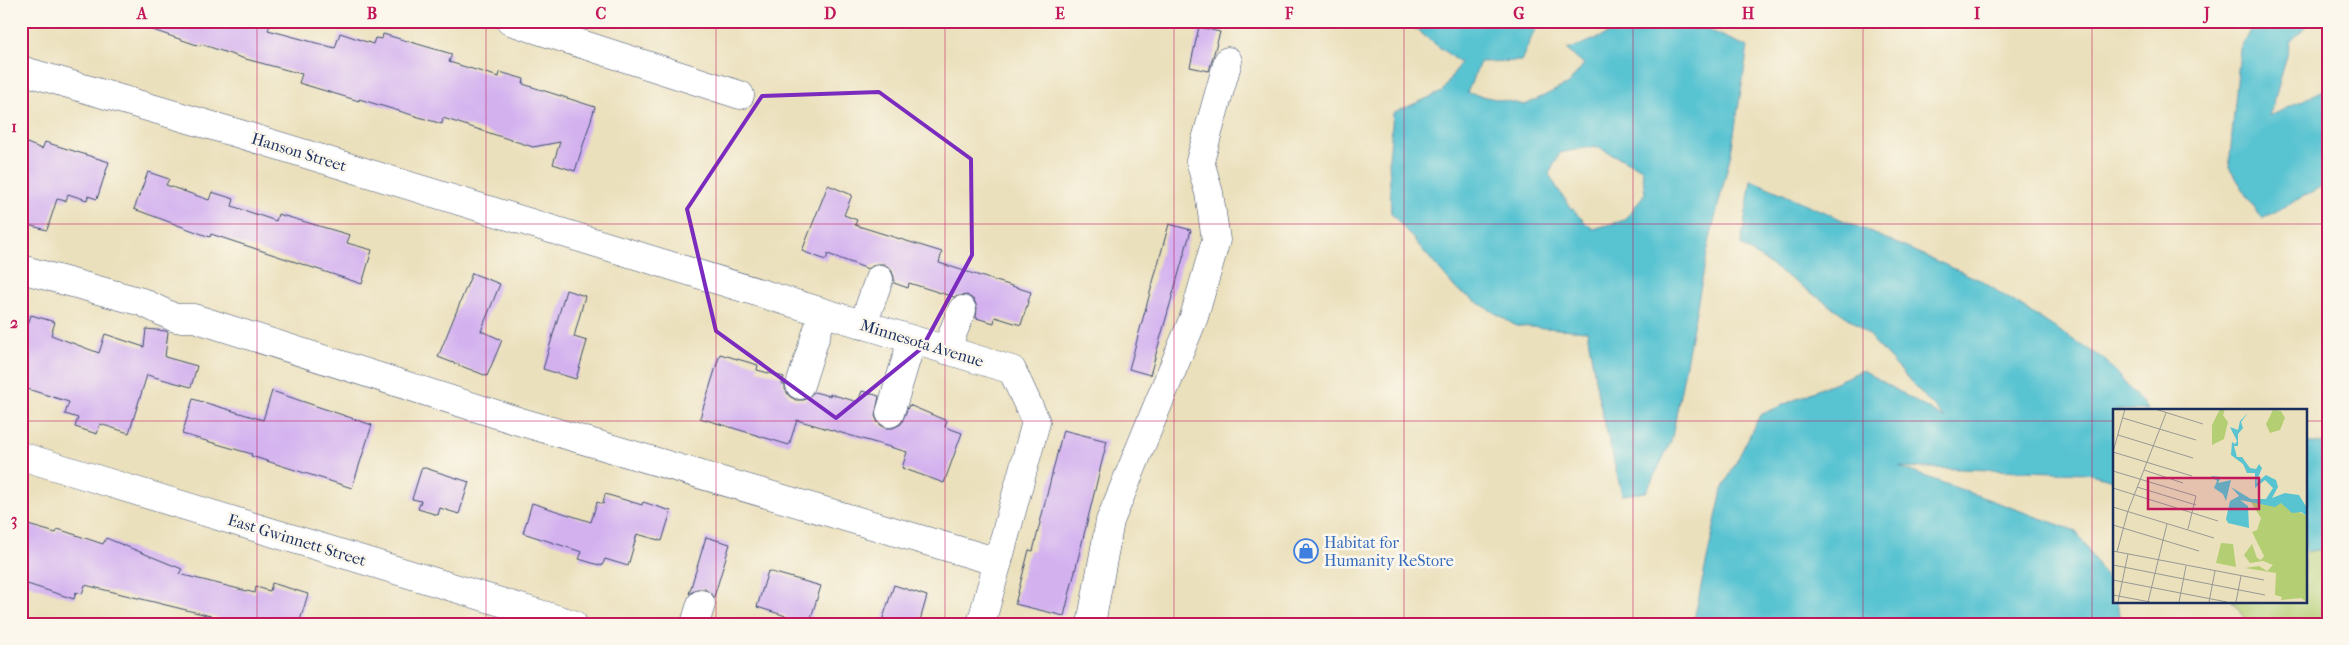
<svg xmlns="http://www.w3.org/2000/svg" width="2349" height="645" viewBox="0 0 2349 645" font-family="'IM FELL French Canon',serif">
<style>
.green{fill:#b4ce73;stroke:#687e68}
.water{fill:#58c3d1;stroke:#3a7998;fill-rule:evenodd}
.building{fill:#d3b1ef}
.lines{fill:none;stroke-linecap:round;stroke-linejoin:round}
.minor-casing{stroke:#3a4a6c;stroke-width:29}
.minor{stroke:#fff;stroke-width:28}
.marked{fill:none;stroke:#7b2cbf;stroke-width:4;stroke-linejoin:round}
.grid{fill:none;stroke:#c2185b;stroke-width:1;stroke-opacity:0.55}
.labels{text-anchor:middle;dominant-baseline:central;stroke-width:5;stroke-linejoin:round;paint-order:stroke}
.street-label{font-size:16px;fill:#1b2f5e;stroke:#fbf7ec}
.shop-label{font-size:16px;fill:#366cbe;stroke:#fbf7ec;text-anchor:start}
.inset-road{fill:none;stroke:#989996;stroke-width:1}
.view{fill:#c2185b;fill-opacity:0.15;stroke:#c2185b;stroke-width:2.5}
.inset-edge{fill:none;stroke:#1b2f5e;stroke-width:2.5}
.neatline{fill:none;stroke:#c2185b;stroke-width:2}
.grid-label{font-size:16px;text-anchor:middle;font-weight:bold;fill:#c2185b}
</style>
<rect width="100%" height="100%" fill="#fbf7ec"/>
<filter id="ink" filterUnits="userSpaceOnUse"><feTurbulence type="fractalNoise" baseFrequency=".02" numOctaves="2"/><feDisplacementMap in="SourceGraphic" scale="10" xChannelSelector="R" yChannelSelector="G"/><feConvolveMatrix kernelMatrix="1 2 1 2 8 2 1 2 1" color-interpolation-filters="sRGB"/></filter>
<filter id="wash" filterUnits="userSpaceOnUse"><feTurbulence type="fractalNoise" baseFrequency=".0096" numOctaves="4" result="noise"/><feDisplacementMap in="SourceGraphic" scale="20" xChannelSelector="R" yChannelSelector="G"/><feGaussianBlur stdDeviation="1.12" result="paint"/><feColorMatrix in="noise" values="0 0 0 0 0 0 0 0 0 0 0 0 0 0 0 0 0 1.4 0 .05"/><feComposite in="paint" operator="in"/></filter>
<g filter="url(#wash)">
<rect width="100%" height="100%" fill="#ebe0bc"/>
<path class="green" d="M2328,548V624H2250L2232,601H2305V552Z"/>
<g class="water">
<path d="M1405,21H1539L1521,61L1480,62L1467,93L1525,105L1568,84L1584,64L1567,50L1642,21H1652L1659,28L1706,29L1748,47L1731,153L1709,243L1671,442L1646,492L1622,495L1598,395L1587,331L1516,326L1456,289L1391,213L1389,159L1393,113L1442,92L1460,63ZM1595,146L1642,169L1645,193L1625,220L1593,229C1574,214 1560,194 1549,174L1560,153Z"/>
<path d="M2255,21H2311L2291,41L2270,116L2328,88V183L2262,219L2229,167L2240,49Z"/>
<path d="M1751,180L1980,280L2105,360L2148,410H2114V480L2086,473L1899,467L2076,531L2114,590V601H2117L2120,624H1693L1722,490L1760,415L1863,370L1945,419L1860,326L1741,245Z"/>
<path d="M2305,443H2328V548L2305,552Z"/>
</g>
<g id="blocks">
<g class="building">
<path d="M138,21H272L268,30L335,48L340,33L373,44L375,38L382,39L383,34L452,54L449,62L499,77L500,72L524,79L523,84L595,107L575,171L553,164L560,142L533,147L443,118L442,124L359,99V101L299,83L302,74L242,58L201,44L200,46L138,25Z"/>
<path d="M1199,27L1220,32L1209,71L1190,67Z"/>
<path d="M45,142L109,162L97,199L88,196L87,200L68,194L66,201L57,199L47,230L24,224L30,204L21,201V159L27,143L42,149Z"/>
<path d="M148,172L169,179L166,185L209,200L212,192L234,199L232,206L276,221L278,214L350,235L347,243L372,250L362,284L211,234L210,237L134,209Z"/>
<path d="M828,185L852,195L844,215L857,220L855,225L942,252L939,263L1031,292L1021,325L995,317L994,323L976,318L977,307L974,300L967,295L954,297L909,283L908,288L894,283V277L891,269L884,264H876L868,269L828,254L826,260L802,251Z"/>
<path d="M1169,224L1191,230L1150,375L1129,369Z"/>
<path d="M472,273L500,284L481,331L502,340L487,376L438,357Z"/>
<path d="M566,290L585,296L574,337L587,341L576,379L543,369Z"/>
<path d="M31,315L55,322L51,335L99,353L105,334L144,347L146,329L166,331L168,332L165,357L197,366L191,387L147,375L129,433L100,424L97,434L75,427L78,418L65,414L69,402L21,387V347Z"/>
<path d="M720,354L758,365L757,370L784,377L782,384H785V389L789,396L796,400H804L814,392L830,396V394L858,402L862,391L879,396L875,416L878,423L885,428H893L901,424L909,405L947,421L945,427L962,433L944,483L902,468L907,452L797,420L789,445L700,418Z"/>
<path d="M272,391L372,425L352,488L251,456L252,454L182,434L193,399L263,420Z"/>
<path d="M1063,430L1107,441L1064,616L1015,604L1029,550L1033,551Z"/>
<path d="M422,467L469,482L459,514L440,508L438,515L418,509L421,501L412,499Z"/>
<path d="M605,494L642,505L643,502L671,511L662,541L637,534L628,566L605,559L602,566L579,559L582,552L523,533L532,503L591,522L597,502L603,504Z"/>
<path d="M21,523L56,533L58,529L103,544L106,538L182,569L179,574L255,593L256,587L270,591L272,583L308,594L299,624H243L85,585L82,594L76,592L74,599L21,582Z"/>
<path d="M706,537L730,544L714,597L705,589H697L689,594Z"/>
<path d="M768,571L821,586L809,624H796L784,620L786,616L757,607Z"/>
<path d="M894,585L927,596L919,624H881Z"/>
</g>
</g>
</g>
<g filter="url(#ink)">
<use href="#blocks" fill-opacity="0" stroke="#3a4a6c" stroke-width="1"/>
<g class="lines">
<g class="minor-casing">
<g id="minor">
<path d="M510,21L740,95"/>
<path d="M21,70L240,134L1012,370L1036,422L981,624"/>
<path d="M21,269L142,302L175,318H194L518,421L998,562"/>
<path d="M863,325L879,279"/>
<path d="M946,350L962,310"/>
<path d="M800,385L823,313"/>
<path d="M890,413L912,340"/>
<path d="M21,456L573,624"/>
<path d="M695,624L701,604"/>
<path d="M1091,624L1110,521L1194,317L1216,240L1209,193L1200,161L1228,61"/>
</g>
</g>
<use href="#minor" class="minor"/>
</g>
</g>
<path class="marked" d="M879,92L971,159L972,255L922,348L836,418L716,331L687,209L762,96Z"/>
<path class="grid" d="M257,21V624M486,21V624M716,21V624M945,21V624M1174,21V624M1404,21V624M1633,21V624M1863,21V624M2092,21V624M21,224H2328M21,421H2114M2305,421H2328"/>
<defs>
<g id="shop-ring" transform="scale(1.25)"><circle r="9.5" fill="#fbf7ec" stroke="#3f7fe0" stroke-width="1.5"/><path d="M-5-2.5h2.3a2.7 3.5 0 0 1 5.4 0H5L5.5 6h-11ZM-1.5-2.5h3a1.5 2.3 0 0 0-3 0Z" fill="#3f7fe0"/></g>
</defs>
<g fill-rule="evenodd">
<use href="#shop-ring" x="1306" y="551"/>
</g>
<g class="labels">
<g class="street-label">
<text transform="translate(299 152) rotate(17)">Hanson Street</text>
<text transform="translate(922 343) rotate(17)">Minnesota Avenue</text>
<text transform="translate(297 540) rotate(17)">East Gwinnett Street</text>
</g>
<g class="shop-label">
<text x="1324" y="542">Habitat for<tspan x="1324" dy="18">Humanity ReStore</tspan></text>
</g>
</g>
<g transform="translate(2113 409)">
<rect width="194" height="194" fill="#ebe0bc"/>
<path d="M107,0H112L110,6L115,13L111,30L99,36V16ZM160,1L168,2L172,9L167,21L157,24L153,15ZM137,92L154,96L168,94L194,107V193L188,189L168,191L169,188L162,186L163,164L132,159L146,157L154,162L160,156L150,152L137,154L131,146L139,135L144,149L148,151L151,147L139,123L144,121L148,109ZM108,134L120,135L123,158L103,154Z" fill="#b4ce73"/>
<path d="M135,4L128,13L130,19L125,25V37H121L124,48H129L137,59L143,60L146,55L149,59L143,74L153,66L163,71L165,78L159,89L172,84L186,86L194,99V107L188,103L179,104L168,94L162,98L127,91L135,97L136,119L115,114L113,110L117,92L126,87L118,78L138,90H153L160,79L152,71L142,79V64H134L130,55L118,46L119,33L122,35L124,32L117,18L125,21L127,12ZM98,67L108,68L105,74L118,71L113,92L110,85L101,79L104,72Z" fill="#58c3d1"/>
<path class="inset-road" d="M12,0L0,43L79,67M42,0L90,15M10,9L83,31M5,26L80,49M31,61L70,74M0,62L83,87L75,120M24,78L83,96M0,79L105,112M0,98L101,129M0,116L86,142M0,142L151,171M4,143L15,102L53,4M0,156L152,186M0,171L114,193M0,186L37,193M5,193L15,145M35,193L54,115M66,193L73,157M96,193L102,162M123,193L128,167"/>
<path class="view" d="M35,69H146V100H35Z"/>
<rect width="194" height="194" class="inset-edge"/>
</g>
<rect width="2349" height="645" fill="none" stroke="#fbf7ec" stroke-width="55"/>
<rect x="28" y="28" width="2294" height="590" class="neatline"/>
<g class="grid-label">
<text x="142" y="19">A</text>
<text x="372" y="19">B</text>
<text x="601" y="19">C</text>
<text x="830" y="19">D</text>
<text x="1060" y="19">E</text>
<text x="1289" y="19">F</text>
<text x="1519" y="19">G</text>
<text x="1748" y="19">H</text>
<text x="1977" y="19">I</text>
<text x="2207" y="19">J</text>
<text x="14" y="132">1</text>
<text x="14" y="328">2</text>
<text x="14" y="525">3</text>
</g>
</svg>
